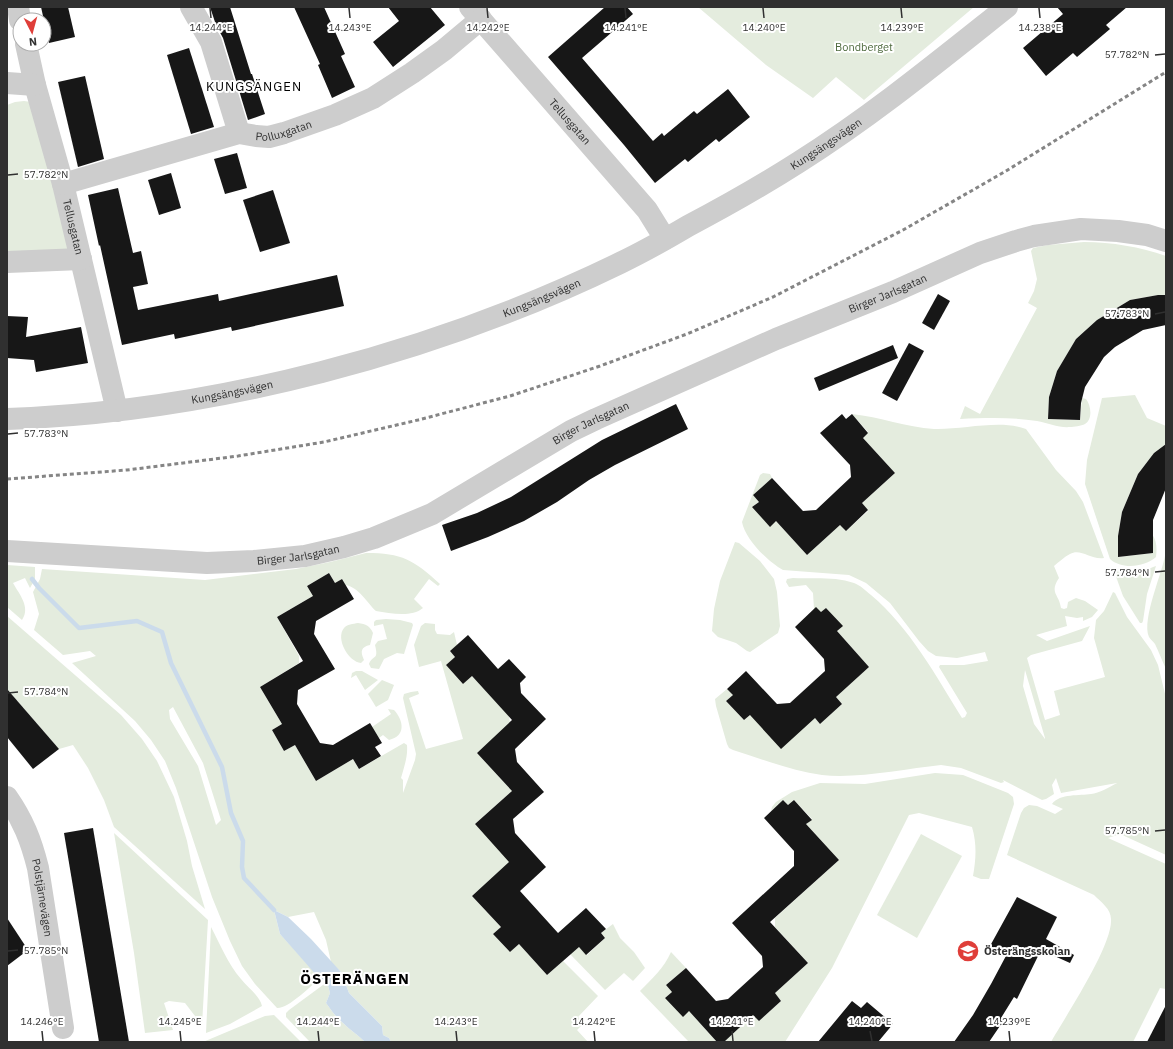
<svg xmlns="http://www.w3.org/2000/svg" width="1173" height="1049" viewBox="0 0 1173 1049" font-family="'IBM Plex Sans',sans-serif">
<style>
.green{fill:#e4ecde;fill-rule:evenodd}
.water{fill:#cbdbeb}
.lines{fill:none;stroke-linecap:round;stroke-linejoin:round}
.stream{stroke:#cbdbeb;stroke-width:4.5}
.building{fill:#171717}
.minor{stroke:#cdcdcd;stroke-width:22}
.rail{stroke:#858585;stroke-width:3;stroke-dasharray:4 3;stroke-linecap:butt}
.ticks{fill:none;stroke:#303030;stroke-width:1.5}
.labels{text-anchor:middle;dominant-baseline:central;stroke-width:4;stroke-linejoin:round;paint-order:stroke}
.park-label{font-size:11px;fill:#4e6a3e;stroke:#fff}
.street-label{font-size:11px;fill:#303030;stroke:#fff}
.poi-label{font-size:11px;font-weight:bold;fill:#303030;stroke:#fff;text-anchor:start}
.quarter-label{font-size:13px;letter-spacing:1px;fill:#000;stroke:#fff}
.district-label{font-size:15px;font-weight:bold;letter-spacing:1px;fill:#000;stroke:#fff}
.ticks-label{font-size:10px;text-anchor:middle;fill:#303030;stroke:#fff;stroke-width:4;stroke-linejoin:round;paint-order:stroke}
</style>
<rect width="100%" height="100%" fill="#fff"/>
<g class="green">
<path d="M698,7H974L864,100L836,77L813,98L766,65Z"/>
<path d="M24,101L31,102L70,242L67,250L7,255V105L15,102Z"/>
<path d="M1084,242C1112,242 1140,247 1166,256V295H1158L1130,300L1097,320L1076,339L1057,371L1049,397L1048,419L1080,420L1082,398L1086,399C1091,405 1093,419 1085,424C1081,426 1074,427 1070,427C1059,428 1048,423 1037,421C1012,417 985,418 960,419L965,406L980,414L1037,308L1028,303L1034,291L1037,279L1031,251L1033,248L1048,245Z"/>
<path d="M1135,395L1147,418L1166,426V444L1154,453L1138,474L1122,512L1118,536V557L1153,553L1152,534C1157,541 1157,549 1156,557C1145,567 1122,570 1110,559L1085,484L1087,460L1102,398Z"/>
<path d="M852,414C880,417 906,427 934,429C962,430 1000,419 1026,429L1056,470L1076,491L1083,502L1104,558C1090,560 1081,548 1070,554C1064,557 1059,562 1054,566L1059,578C1049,593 1059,594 1061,608L1064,609L1067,608L1068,602L1076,598L1085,601L1098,610L1092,617L1083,621V617L1077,618L1065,616L1067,626L1036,635L1047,641L1090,626L1082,641L1031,655L1027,658L1045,720L1060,715L1054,691L1105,677L1094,638L1096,620L1104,611L1113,592L1115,593L1127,617L1151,650L1158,665L1166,698V855L1120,834L1108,838L1166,864V989L1160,988L1133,1042H1051C1065,1017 1113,945 1111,919C1111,909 1101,902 1094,895L1007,855L1021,813L1024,808L1029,805L1037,806L1055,814L1063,809L1052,804C1060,793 1080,796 1091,794C1099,793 1110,787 1117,783L1061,793L1056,778L1052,785L1054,794L1046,799L1042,800L1003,780L1004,782L1001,783L961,768L941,765C904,769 857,779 822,775C792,771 762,759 733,750L729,748L727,744L716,706L715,699L727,689L733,695L726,701L744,720L750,715L815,718L820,724L842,704L836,697L869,667L837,631L842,626L826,608L821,612L814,609L813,593L806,585L789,587L786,582L787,579L793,578C812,579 835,576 854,583C860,585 866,591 871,595C910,628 936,676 962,718L965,717L967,713L939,667L940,665H964L988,661L985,652L957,658L936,656L928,651L919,641L890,603L866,583L849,575L783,570C768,562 745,539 742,522L760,475L763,473L770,474L772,478L753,495L759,502L752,507L776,521L807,555L840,525L846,531L868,511L862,503L895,473L863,438L868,432ZM1025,670L1045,738V739L1034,724L1023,686Z"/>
<path d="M735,542L739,543L760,561L774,579L777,592L780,626L778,633L750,652L747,651L736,643L718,637L712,631L714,609L720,581Z"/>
<path d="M1166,550V669C1162,661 1159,652 1155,644C1153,641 1150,639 1149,637C1141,619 1164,570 1166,550Z"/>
<path d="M366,553C402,553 414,560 440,584L438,586L429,579L414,599L423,608C411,618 390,613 376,611C367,603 359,587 345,585L342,579L335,583L329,573L307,586L313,596L277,617L299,656V663L260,687L282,724L272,730L284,751L295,745L316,781L353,759L359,769L404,743L407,745C408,757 404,767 401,778L403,780V793L415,760L416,754L403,698L404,694L411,692L418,691L419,694L409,698L426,749L463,739L441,661L419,667L414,645L421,626L425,623L435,624V630L437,634L450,635L454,632L457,645L450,651L455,657L446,665L463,684L472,676L509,716L510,723L477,753L512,791L475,824L510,862L472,896L501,927L493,934L510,952L519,944L547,975L563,961L598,996L578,1017L584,1023L577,1030L588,1042H391L389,1038L383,1035L382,1026L349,993L341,972L331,962L326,940L314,912L288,917L274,910L280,934L320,978C311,986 288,1009 277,1008L255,984L242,966L230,941L212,897L176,788L165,761L151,740L135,721L72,663L96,656L90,651L63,655L34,630L39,614L33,592L40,579L42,569L205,580L296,569L330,562ZM173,707L203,763L221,820L216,825L198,766L170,719L169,710Z"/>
<path d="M7,565L35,567V579L30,588L25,578L13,583C19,594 31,607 22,620L7,607Z"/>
<path d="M1156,566L1147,594L1143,621L1142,623H1140L1123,596L1114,571C1120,568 1127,572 1134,572C1142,572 1148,569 1156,566Z"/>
<path d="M7,616L121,715L142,739L157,761L174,797L187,841L192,866L205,909L114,827L104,800L88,768L73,745L59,749L7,689Z"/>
<path d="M386,619L400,620L412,623L413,625L404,654L397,653L384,659L379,669L371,668L369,664C373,654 379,661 375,645L378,641L387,639L383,624L374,626V622L376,620Z"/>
<path d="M358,623C366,624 370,626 373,633L370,645C361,647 360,651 364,660L361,663C349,662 335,639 344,628C347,624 353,624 358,623Z"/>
<path d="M356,671H362L378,680L365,690L356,675L351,678L352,673Z"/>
<path d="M382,680L394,685L388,700L376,707L368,694Z"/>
<path d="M388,709L394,710C404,721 406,736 389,740L383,735L379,738L372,727L391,714Z"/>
<path d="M935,773L963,775L1008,793L1013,797L1014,804L989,879H981L973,876C976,859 977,844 972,827L919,813L909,815L832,968L785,1042H724L753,1015L759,1021L781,1001L775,993L808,963L775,927V918L839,860L806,824L812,819L794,800L788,805L783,800L771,811L772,807L776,802L792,792L820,783L865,784Z"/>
<path d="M114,833L208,920L202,1025L185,1003L169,1001L164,1003L173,1030L145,1033L134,953Z"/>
<path d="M921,834L962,856L917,938L877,915Z"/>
<path d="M613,924L620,938L634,952L645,968L633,981L624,973L605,990L570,954L579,947L587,955L605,938L601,933Z"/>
<path d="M211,927C220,944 228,964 241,979C247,987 260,996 262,1006L230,1024L206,1033Z"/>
<path d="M671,952L686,968L666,985L672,992L665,998L689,1011L717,1042H689L640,991C652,979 664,968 671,952Z"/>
<path d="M327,982L330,993L326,1003C331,1010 336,1017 343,1023C350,1030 358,1035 365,1042H310L286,1017V1013L289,1010Z"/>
<path d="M274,1015L301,1042H203L265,1016Z"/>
</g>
<path class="water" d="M274,910L288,917L311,939L341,972L349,993L382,1026L383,1035L389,1038L391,1042H365C358,1035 350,1030 343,1023C336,1017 331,1010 326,1003L330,993L327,982L318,977L280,934Z"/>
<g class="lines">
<path class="stream" d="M32,579L39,588L79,628L137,621L162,632L171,663L222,767L231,813L243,841L242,867L244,878L274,910"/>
</g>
<g class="building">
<path d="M41,7H68L75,37L49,43Z"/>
<path d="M210,7H230L251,74H252L265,114L248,120L223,38L216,25Z"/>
<path d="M294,7H324L345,54L341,56L355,87L332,98L318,65L320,64Z"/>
<path d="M388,7H430L445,25L393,67L373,42L399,21Z"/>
<path d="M605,7H627L633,14L582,58L653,141L662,133L664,136L694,111L697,114L728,89L750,117L719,142L716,139L688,162L685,159L655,183L624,145L548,57Z"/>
<path d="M1057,7H1127L1106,25L1110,29L1077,57L1073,53L1046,76L1023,48L1063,14Z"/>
<path d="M189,48L214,127L191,134L167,55Z"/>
<path d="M85,76L104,159L78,167L58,82Z"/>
<path d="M237,153L247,188L225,194L214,159Z"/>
<path d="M171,173L181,208L159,215L148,180Z"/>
<path d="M118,188L133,253L141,251L148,284L133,287L138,310L218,294L219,301L337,275L344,306L232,331L231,327L175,339L174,334L122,345L100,245L99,246L88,195Z"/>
<path d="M273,190L290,243L260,252L243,200Z"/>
<path d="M938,294L950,301L934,330L922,323Z"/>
<path d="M1158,295H1166V325L1143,330L1115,347L1104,357L1085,387L1081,403L1080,420L1048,419L1049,397L1057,371L1076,339L1097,320L1130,300Z"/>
<path d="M7,316L28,317L26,337L81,327L88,363L36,372L34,360L7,358Z"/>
<path d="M909,343L924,351L897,401L882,393Z"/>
<path d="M893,345L898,358L819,391L814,378Z"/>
<path d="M676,404L688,429L615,465L589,480L557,502L524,521L488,537L451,551L442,525L477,513L511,497L602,440Z"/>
<path d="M842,414L846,419L852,414L868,433L863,438L895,473L862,503L868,510L846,531L840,525L807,555L776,521L770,527L752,507L759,502L753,495L772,478L803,511L816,510L851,477L850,465L820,433Z"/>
<path d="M1166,444V488L1153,520V553L1118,557V536L1122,512L1138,474L1154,453Z"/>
<path d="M329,573L335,583L342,579L354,599L316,621L314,634L335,669L298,690L297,704L320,743L333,745L370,723L382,743L375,747L381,756L359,769L353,759L316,781L295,745L284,751L272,730L282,724L260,687L303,661L277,617L313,596L307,586Z"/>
<path d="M816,607L821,612L826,608L843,626L837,631L869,667L836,697L842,704L820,724L815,718L781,749L750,715L744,720L726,701L733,695L727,689L746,671L777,704L790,703L825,671L824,659L795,627Z"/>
<path d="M468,635L498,669L509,659L526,677L520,683L521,693L546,719L515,749L517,762L544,792L513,819L515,833L546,867L520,891L558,933L586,908L606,929L601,933L605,938L586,955L579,947L547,975L519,944L510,952L493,934L501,927L472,896L509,862L475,824L512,791L477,753L512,720L472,676L463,684L446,665L455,657L450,651Z"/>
<path d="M7,689L59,749L33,769L7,737Z"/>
<path d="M783,800L788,805L794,800L812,820L806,824L839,860L770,922L808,963L775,993L781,1001L759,1021L753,1015L724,1042H717L689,1011L683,1017L665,998L672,992L666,985L686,968L716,1001L728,999L763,967L762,956L732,923L794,866V851L764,818Z"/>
<path d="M93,828L129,1042H99L64,833Z"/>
<path d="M1017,897L1057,917L1046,939L1074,955L1070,963L1041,950L1017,999L1014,997L1001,1018L1004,1020L989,1042H954L973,1015L991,984L1007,954L990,946Z"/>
<path d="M7,918L28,950L7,966Z"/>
<path d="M852,1001L861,1008L867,1002L893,1024L878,1042H818Z"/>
<path d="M1166,1005V1042H1147Z"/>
</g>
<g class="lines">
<g class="minor">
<path d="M18,7L20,20"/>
<path d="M191,7L211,42L239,133"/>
<path id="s1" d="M470,7L647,210L665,239"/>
<path id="s2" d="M26,44L35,85L63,184L117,411"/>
<path d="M7,83L35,85"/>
<path id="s3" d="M63,184L239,133L256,136L269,137L284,133L335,115L373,98L412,73L444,50L481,19"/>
<path d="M7,262L81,259"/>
<path id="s4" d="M7,419C213,412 435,353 620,263C643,252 666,239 688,226C726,206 763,185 799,162C872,116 939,61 1007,7"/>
<path id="s5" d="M7,551L207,563L254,561L305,556L344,547L374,538L432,514L571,431L596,419L776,339L893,292L980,253L1016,241L1034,236L1081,229L1118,231L1147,235L1166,241"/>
<path id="s6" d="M7,797C23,820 31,840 38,868L63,1028"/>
</g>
<path class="rail" d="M7,479L127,470L238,456L324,442L418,420L510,396L600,366L687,334L773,297L903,230L1006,171L1166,72"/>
</g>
<path class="ticks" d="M210,8L211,18M349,8L350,18M487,8L488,18M625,8L626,18M763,8L764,18M901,8L902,18M1039,8L1040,18M1155,55L1165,54M8,175L18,174M1155,314L1165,312M8,434L18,433M1155,572L1165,571M8,693L18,692M1155,831L1165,830M8,951L18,950M42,1031L43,1041M180,1031L181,1041M318,1031L319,1041M456,1031L457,1041M594,1031L595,1041M732,1031L733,1041M870,1031L872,1041M1009,1031L1010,1041"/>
<defs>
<g id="school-disc" transform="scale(1.15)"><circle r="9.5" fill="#df3e39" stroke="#fff"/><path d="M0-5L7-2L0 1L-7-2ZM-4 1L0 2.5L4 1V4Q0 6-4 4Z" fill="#fff"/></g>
</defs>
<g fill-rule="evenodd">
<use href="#school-disc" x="968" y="951"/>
</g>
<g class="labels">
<g class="park-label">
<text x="864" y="47">Bondberget</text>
</g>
<g class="street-label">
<text stroke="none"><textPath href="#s1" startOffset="152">Tellusgatan</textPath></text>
<text stroke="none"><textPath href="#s3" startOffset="229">Polluxgatan</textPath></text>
<text stroke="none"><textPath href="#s4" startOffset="875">Kungsängsvägen</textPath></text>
<text stroke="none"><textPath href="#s2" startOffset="189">Tellusgatan</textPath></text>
<text stroke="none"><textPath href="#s5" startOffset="940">Birger Jarlsgatan</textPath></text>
<text stroke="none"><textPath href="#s4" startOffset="551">Kungsängsvägen</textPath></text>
<text stroke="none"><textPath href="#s4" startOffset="227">Kungsängsvägen</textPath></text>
<text stroke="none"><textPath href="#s5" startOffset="616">Birger Jarlsgatan</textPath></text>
<text stroke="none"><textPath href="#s5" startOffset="292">Birger Jarlsgatan</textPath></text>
<text stroke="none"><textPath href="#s6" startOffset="108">Polstjärnevägen</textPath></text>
</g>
<g class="poi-label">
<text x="984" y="951">Österängsskolan</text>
</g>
<g class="quarter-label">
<text x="254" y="86">KUNGSÄNGEN</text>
</g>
<g class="district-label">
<text x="355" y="978">ÖSTERÄNGEN</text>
</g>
</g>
<g class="ticks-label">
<text x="211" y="31">14.244°E</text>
<text x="350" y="31">14.243°E</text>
<text x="488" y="31">14.242°E</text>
<text x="626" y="31">14.241°E</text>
<text x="764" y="31">14.240°E</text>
<text x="902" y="31">14.239°E</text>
<text x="1040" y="31">14.238°E</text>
<text x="1127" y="58">57.782°N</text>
<text x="46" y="178">57.782°N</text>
<text x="1127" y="317">57.783°N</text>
<text x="46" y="437">57.783°N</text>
<text x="1127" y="576">57.784°N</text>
<text x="46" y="695">57.784°N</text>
<text x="1127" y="834">57.785°N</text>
<text x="46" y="954">57.785°N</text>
<text x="42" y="1025">14.246°E</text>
<text x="180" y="1025">14.245°E</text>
<text x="318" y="1025">14.244°E</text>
<text x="456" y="1025">14.243°E</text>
<text x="594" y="1025">14.242°E</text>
<text x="732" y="1025">14.241°E</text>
<text x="870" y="1025">14.240°E</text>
<text x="1009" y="1025">14.239°E</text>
</g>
<rect width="1173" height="1049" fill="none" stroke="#303030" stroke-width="16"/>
<g transform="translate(32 32) rotate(174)"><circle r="19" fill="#ffffff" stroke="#acacac"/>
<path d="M0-3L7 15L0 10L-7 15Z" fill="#df3e39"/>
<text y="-6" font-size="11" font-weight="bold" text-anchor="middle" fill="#303030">N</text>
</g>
</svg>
